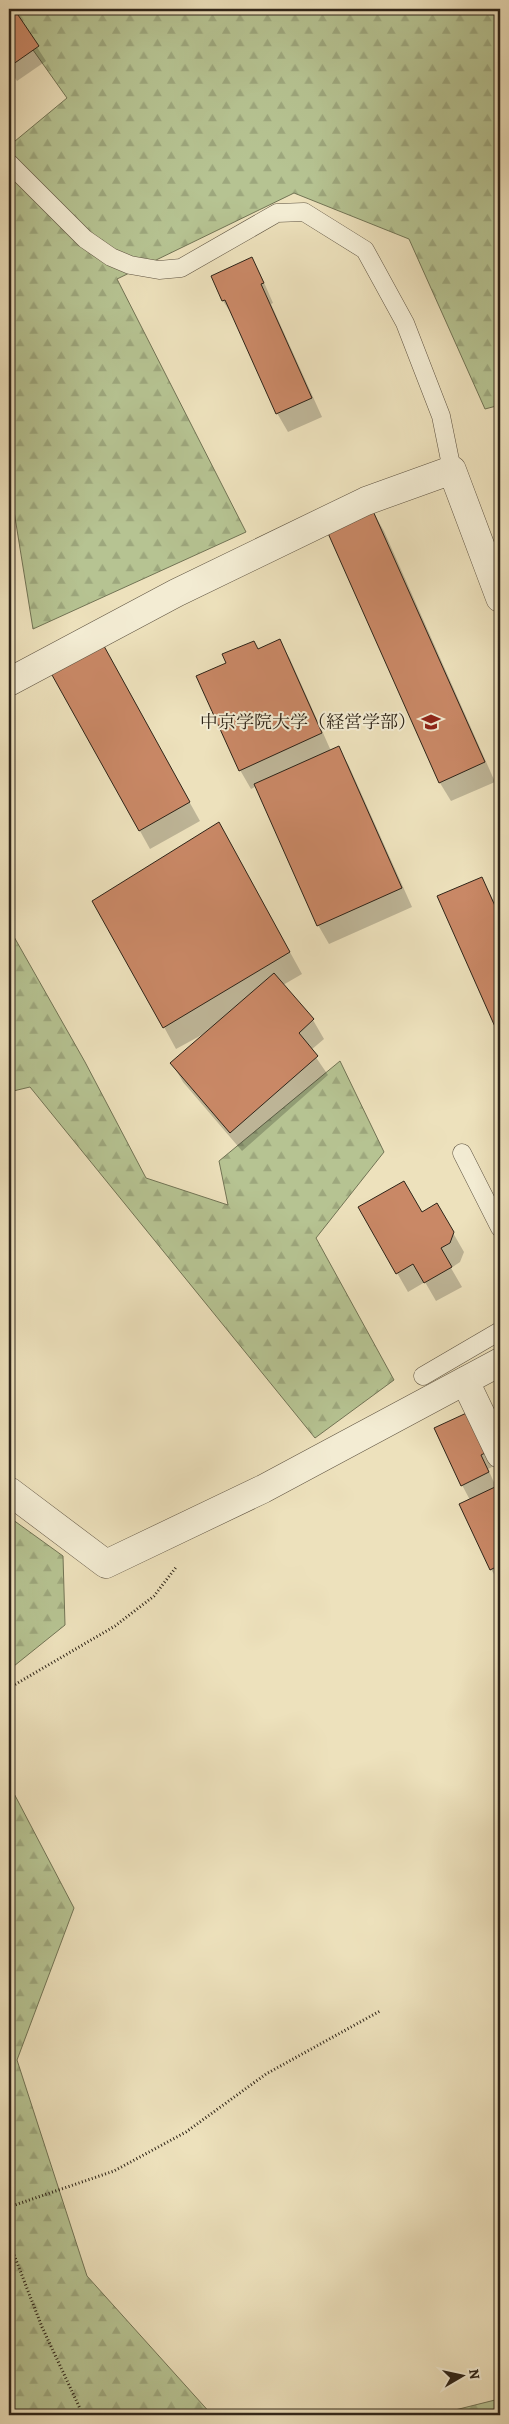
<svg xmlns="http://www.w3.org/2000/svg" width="509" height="2424" viewBox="0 0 509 2424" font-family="Alegreya,'Noto Serif JP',serif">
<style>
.forest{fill:url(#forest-firs);stroke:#727455}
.shadow{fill:#0003}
.building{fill:#c98866;stroke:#2e2418}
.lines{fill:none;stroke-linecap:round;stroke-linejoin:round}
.service-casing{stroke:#5e5341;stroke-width:19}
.minor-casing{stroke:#5e5341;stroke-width:29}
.path{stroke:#2e2418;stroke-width:3;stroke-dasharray:1 2.5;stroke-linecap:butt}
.service{stroke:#f3ecd3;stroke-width:18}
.minor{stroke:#f3ecd3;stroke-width:28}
.labels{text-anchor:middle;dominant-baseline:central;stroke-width:4;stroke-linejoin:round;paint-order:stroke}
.poi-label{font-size:18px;fill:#2e2418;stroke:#f3ecd3;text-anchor:end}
</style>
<defs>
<pattern id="forest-firs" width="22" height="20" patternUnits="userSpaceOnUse" patternTransform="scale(1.25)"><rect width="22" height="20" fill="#b6c392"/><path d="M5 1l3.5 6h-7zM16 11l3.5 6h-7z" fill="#9da77d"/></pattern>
</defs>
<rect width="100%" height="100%" fill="#ede1bc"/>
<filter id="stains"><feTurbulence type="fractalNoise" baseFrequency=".004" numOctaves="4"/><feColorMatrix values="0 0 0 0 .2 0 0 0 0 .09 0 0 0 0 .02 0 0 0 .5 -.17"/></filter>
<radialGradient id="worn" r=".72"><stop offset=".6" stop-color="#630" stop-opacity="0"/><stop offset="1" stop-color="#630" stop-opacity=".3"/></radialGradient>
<g class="forest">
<path d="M9,9H500V405L485,409L409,239L294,193L117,279L246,532L33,629L9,480V146L67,98L9,16Z"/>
<path d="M9,928L85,1062L146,1178L228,1205L219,1161L340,1061L384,1152L316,1238L394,1380L315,1438L30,1087L9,1092Z"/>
<path d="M9,1517L63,1556L65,1625L9,1670Z"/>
<path d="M9,1784L74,1908L17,2060L87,2276L212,2415H9Z"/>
<path d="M500,2392V2415H435L495,2400Z"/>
</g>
<g class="shadow">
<path d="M9,9H12L46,61L17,81L9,69Z"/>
<path d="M252,259L262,278L273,303L271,304L322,417L288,432L277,413L235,319L223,301L212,276Z"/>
<path d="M373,512L384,531L495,782L451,801L440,783L329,532Z"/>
<path d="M279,640L290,659L331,751L339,748L349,766L412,907L329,944L318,925L257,786L251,789L240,770L258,650Z"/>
<path d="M109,658L200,821L150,849L140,831Z"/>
<path d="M231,845L302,974L283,985L313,1020L324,1039L311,1050L328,1075L242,1151L183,1082L172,1063L209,1031L176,1049L164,1027Z"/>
<path d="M482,878L500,914V1035L439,897Z"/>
<path d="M437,1205L464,1252L460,1262L451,1268L462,1287L436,1301L425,1282L408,1292L360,1208L421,1214Z"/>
<path d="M480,1425L498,1464L488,1469L496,1487L494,1488L500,1499L499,1583L491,1569L470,1500L462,1485Z"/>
</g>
<g class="building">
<path d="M9,9H14L39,46L9,67Z"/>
<path d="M252,257L264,283L261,284L312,398L276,414L225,300L222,301L211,276Z"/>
<path d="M373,511L485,762L439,783L327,531Z"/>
<path d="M99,637L190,802L139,831L47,666Z"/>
<path d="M280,639L322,733L239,771L196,676L226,663L222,654L254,641L258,649Z"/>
<path d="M339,746L402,888L317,926L254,784Z"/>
<path d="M219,822L290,952L163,1028L92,901Z"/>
<path d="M482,877L500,917V1038L437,896Z"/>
<path d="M274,973L314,1019L299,1033L318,1056L230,1133L170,1063Z"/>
<path d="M404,1181L422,1212L437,1203L454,1232L450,1243L441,1248L452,1267L424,1283L413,1264L396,1274L358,1207Z"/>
<path d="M473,1410L491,1450L481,1455L489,1472L461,1486L434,1428Z"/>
<path d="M495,1487L500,1498V1565L490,1570L459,1504Z"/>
</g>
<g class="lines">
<g class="service-casing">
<g id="service">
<path d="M9,163L85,239L111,257L130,265L159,270L181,268L277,213L304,212L365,250L405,323L441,416L452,470"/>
<path d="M462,1153L500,1228"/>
<path d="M423,1376L500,1331"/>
</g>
</g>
<g class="minor-casing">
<g id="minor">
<path d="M9,682L176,593L366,501L452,470L500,598"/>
<path d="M465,1381L500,1454"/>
<path d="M9,1491L106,1564L263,1489L500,1362"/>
</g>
</g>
<g class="path">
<path d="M9,1688L115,1626L154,1596L177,1566"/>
<path d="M9,2207L114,2171L186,2132L266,2074L380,2011"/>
<path d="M9,2242L42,2327L83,2415"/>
</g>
<use href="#service" class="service"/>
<use href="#minor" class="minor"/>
</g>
<defs>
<g id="university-bare" transform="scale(1.5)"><path d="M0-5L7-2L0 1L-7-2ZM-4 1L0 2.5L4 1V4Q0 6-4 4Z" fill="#8f2418" stroke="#f3ecd3" stroke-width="2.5" paint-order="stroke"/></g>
</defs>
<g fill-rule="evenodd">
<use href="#university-bare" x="431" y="722"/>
</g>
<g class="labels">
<g class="poi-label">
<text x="416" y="722">中京学院大学（経営学部）</text>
</g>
</g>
<rect width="509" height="2424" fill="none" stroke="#ede1bc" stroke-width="30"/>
<rect x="10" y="10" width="489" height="2404" fill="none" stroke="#2e2418" stroke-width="2.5"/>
<rect x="15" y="15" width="479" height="2394" fill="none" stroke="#2e2418"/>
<g transform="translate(462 2376) rotate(81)" stroke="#f3ecd3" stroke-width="4" paint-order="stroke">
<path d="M0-4L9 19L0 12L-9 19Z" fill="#2e2418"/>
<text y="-8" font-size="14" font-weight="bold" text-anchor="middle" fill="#2e2418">N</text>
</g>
<rect width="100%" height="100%" filter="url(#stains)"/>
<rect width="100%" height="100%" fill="url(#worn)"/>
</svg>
